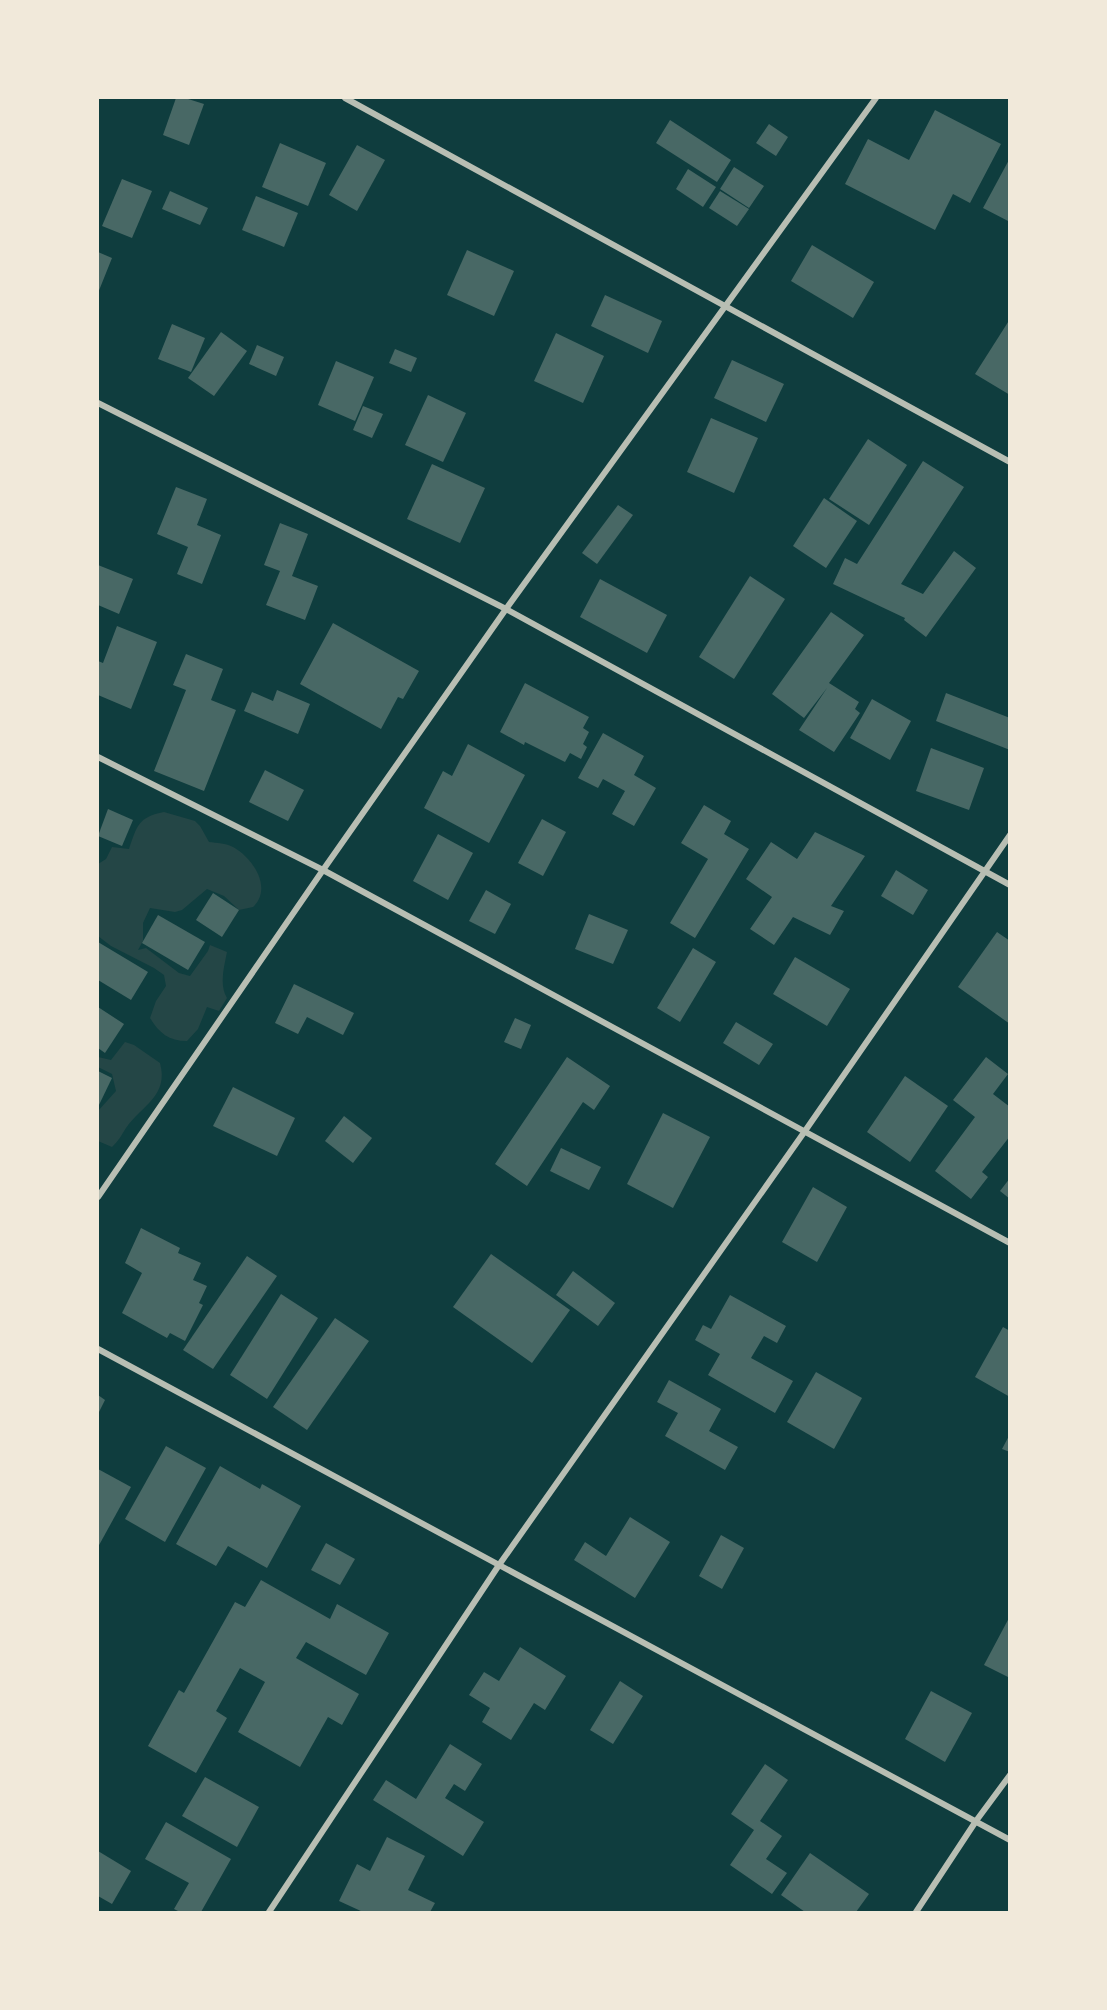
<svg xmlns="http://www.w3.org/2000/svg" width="1107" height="2010" viewBox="0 0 1107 2010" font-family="'Source Sans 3',sans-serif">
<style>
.green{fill:#244646}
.building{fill:#486865}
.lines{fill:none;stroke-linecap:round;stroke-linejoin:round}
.minor{stroke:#b8beb3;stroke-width:6}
</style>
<rect width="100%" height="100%" fill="#0f3d3e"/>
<g class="green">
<path d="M164,812L195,821L200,826L209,842C217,843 226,843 233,847C253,858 273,888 253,907L239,910L224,896L207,889L182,910L175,912L150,908L143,923V941L138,950L146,948L179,973L190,976L208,951L210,945L227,952C224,967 219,985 227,998L219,1011L207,1007L198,1029L187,1041C169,1041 159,1033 150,1018L156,1001L166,986L164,975L154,968L111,946L98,936V864L106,859L112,847L129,849C137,826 138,817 164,812Z"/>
<path d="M125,1042L134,1045L160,1063C169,1096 142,1105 126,1128C121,1136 119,1140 112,1147L98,1141V1111L116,1091L112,1074L98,1067V1057L111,1060Z"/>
</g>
<g class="building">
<path d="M176,98H185L204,104L189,145L163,135Z"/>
<path d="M935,110L1001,144L970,203L953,194L935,230L845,184L868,139L909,160Z"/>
<path d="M670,120L731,160L717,182L656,143Z"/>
<path d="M769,124L788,137L776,156L756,143Z"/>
<path d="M280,143L326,163L308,206L262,187Z"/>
<path d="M357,145L385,160L357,211L329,195Z"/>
<path d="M1010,158V222L983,208Z"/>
<path d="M734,167L764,186L749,208L720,189Z"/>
<path d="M688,169L716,187L703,207L676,189Z"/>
<path d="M122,179L152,191L132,238L102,226Z"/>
<path d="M170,191L208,208L200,225L162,209Z"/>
<path d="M720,191L749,209L737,226L709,208Z"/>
<path d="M256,196L298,213L284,247L242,230Z"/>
<path d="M812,245L874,282L853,318L791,281Z"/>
<path d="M467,250L514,271L494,316L447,295Z"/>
<path d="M98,252L112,258L98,293Z"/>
<path d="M605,295L662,321L648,353L591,326Z"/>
<path d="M1010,319V395L975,374Z"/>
<path d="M172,324L205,338L191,372L158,359Z"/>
<path d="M221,332L247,351L214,396L188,378Z"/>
<path d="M556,333L604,356L583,403L534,381Z"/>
<path d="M257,345L284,357L276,376L249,364Z"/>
<path d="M395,349L417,358L411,372L389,363Z"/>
<path d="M732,360L784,384L766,422L714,398Z"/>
<path d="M336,361L374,377L355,421L318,405Z"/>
<path d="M428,395L466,413L443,462L405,445Z"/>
<path d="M363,406L383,414L372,438L353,430Z"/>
<path d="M711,418L758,438L734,493L687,472Z"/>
<path d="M868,439L907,465L869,525L829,499Z"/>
<path d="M923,461L964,487L901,584L923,594L954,551L976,568L926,637L904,620L905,618L833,584L845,558L857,564Z"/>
<path d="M432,464L485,488L460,543L407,519Z"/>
<path d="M176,487L207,499L197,525L221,535L202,584L177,574L188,547L157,534Z"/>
<path d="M824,498L857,521L826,568L793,546Z"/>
<path d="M618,505L633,515L597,564L582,553Z"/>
<path d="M280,523L308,534L292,576L318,586L305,620L266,605L280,571L264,565Z"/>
<path d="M98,565L133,579L119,614L98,605Z"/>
<path d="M750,576L785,599L734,679L699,657Z"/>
<path d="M600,579L667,615L647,653L580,617Z"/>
<path d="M831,612L864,635L829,683L859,702L855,709L860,713L834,752L799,730L827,688L804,718L772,694Z"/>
<path d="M333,623L419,671L403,699L398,697L381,729L300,684Z"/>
<path d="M117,626L157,642L131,709L98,695V661L103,663Z"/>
<path d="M186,654L223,669L211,700L236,710L204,791L154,771L186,690L173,685Z"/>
<path d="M525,683L589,717L583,728L589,732L583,744L587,747L581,759L570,753L565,762L525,742L524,745L500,732Z"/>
<path d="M277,690L310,704L298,734L244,711L252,692L273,701Z"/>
<path d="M946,693L1010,718V750L936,721Z"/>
<path d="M872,699L911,721L890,760L850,738Z"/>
<path d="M603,733L644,756L634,775L656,788L634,826L612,814L625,791L603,779L598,788L578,778Z"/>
<path d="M468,744L525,775L489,843L424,808L443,771L452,776Z"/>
<path d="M931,748L984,768L969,810L916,791Z"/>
<path d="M265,770L304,790L288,821L249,802Z"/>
<path d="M704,805L731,821L724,834L749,849L695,938L670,923L708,859L681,843Z"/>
<path d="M108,809L133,820L122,846L98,836Z"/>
<path d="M542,819L566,832L543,876L518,863Z"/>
<path d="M815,832L865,856L831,906L844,911L830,935L793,917L774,945L750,929L772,897L746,879L771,842L797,859Z"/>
<path d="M438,834L473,853L448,900L413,881Z"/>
<path d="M896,870L928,890L913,915L881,896Z"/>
<path d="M486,890L511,904L495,934L469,921Z"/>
<path d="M213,893L239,910L222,937L196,920Z"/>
<path d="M589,914L628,930L613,964L575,949Z"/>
<path d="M158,915L205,942L188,970L142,943Z"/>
<path d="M997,932L1010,941V1024L958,987Z"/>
<path d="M98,942L148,972L131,1000L98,980Z"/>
<path d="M693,948L716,962L680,1022L657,1008Z"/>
<path d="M795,957L850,989L827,1026L773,994Z"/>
<path d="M294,984L354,1013L343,1035L307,1017L298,1034L275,1023Z"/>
<path d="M98,1007L124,1024L105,1053L98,1048Z"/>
<path d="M515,1018L531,1025L521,1049L504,1042Z"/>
<path d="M736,1022L773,1044L759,1065L723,1043Z"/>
<path d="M567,1057L610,1086L594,1110L583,1102L527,1186L495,1164Z"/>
<path d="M986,1057L1008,1074L993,1094L1010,1107V1136L982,1172L988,1177L971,1199L935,1171L975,1117L953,1100Z"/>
<path d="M98,1071L112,1078L98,1107Z"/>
<path d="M905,1076L948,1106L910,1162L867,1132Z"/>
<path d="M233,1087L295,1118L277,1156L213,1126Z"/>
<path d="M663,1113L710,1137L673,1208L627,1184Z"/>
<path d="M344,1116L372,1138L353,1163L325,1141Z"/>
<path d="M561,1148L601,1167L589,1190L550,1171Z"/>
<path d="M1010,1178V1199L1000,1191Z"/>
<path d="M813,1187L847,1207L817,1262L782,1242Z"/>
<path d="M141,1228L180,1248L178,1253L201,1263L193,1280L207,1286L199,1303L203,1305L185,1341L170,1333L167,1338L122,1313L142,1273L125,1263Z"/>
<path d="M491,1254L570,1310L532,1363L453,1307Z"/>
<path d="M247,1256L277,1276L213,1369L183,1350Z"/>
<path d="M573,1271L615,1303L598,1326L556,1295Z"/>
<path d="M281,1294L318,1318L267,1399L230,1375Z"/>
<path d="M730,1295L786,1326L777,1343L764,1336L751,1358L793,1381L775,1413L708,1375L720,1354L695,1340L703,1325L711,1329Z"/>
<path d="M335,1318L369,1341L307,1430L273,1407Z"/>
<path d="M1003,1327L1010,1331V1397L975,1377Z"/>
<path d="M816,1372L862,1398L834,1449L787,1422Z"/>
<path d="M669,1380L721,1409L709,1431L738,1447L725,1470L665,1436L678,1413L657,1402Z"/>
<path d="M98,1395L105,1400L98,1414Z"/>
<path d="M1010,1434V1452L1002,1449Z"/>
<path d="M166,1446L206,1468L165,1542L125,1519Z"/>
<path d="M220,1466L260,1489L262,1484L301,1506L267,1568L228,1546L216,1566L176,1544Z"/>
<path d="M98,1469L131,1487L98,1547Z"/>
<path d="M630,1517L670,1542L635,1598L574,1560L585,1542L606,1556Z"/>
<path d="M721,1535L744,1548L722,1589L699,1576Z"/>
<path d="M326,1543L355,1559L340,1585L311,1570Z"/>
<path d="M261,1580L330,1619L337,1604L389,1633L366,1675L306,1642L296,1658L359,1694L342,1725L328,1717L300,1767L238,1732L265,1682L240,1668L216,1711L227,1718L196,1773L148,1746L179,1690L184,1693L235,1602L245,1607Z"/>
<path d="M1010,1616V1678L984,1665Z"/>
<path d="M520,1647L566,1676L545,1710L534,1703L511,1740L482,1722L490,1708L469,1695L484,1672L499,1681Z"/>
<path d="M620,1681L643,1696L613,1744L590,1730Z"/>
<path d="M931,1691L972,1713L945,1762L905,1739Z"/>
<path d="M450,1744L482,1764L465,1791L454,1784L445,1798L484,1822L463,1856L373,1800L386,1780L416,1799Z"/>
<path d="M765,1764L788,1780L760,1821L782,1836L766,1859L787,1873L772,1894L730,1865L754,1830L731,1814Z"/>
<path d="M205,1777L259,1807L237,1847L182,1816Z"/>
<path d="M166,1822L231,1859L201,1912H180L174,1909L189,1883L145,1859Z"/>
<path d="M387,1837L425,1856L408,1890L435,1903L430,1912H363L339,1901L357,1864L370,1871Z"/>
<path d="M98,1851L131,1871L112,1904L98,1896Z"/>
<path d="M810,1853L869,1894L856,1912H805L781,1895Z"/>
</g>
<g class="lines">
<g class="minor">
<path d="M345,98L1010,462"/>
<path d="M98,403L506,609L1010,885"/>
<path d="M98,757L323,870L1010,1243"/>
<path d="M98,1197L323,870L506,609L876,98"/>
<path d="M98,1349L1010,1840"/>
<path d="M269,1912L499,1565L805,1131L1010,835"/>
<path d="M916,1912L976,1821L1010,1775"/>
</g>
</g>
<rect width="1107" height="2010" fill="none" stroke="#f1e9da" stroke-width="198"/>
</svg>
